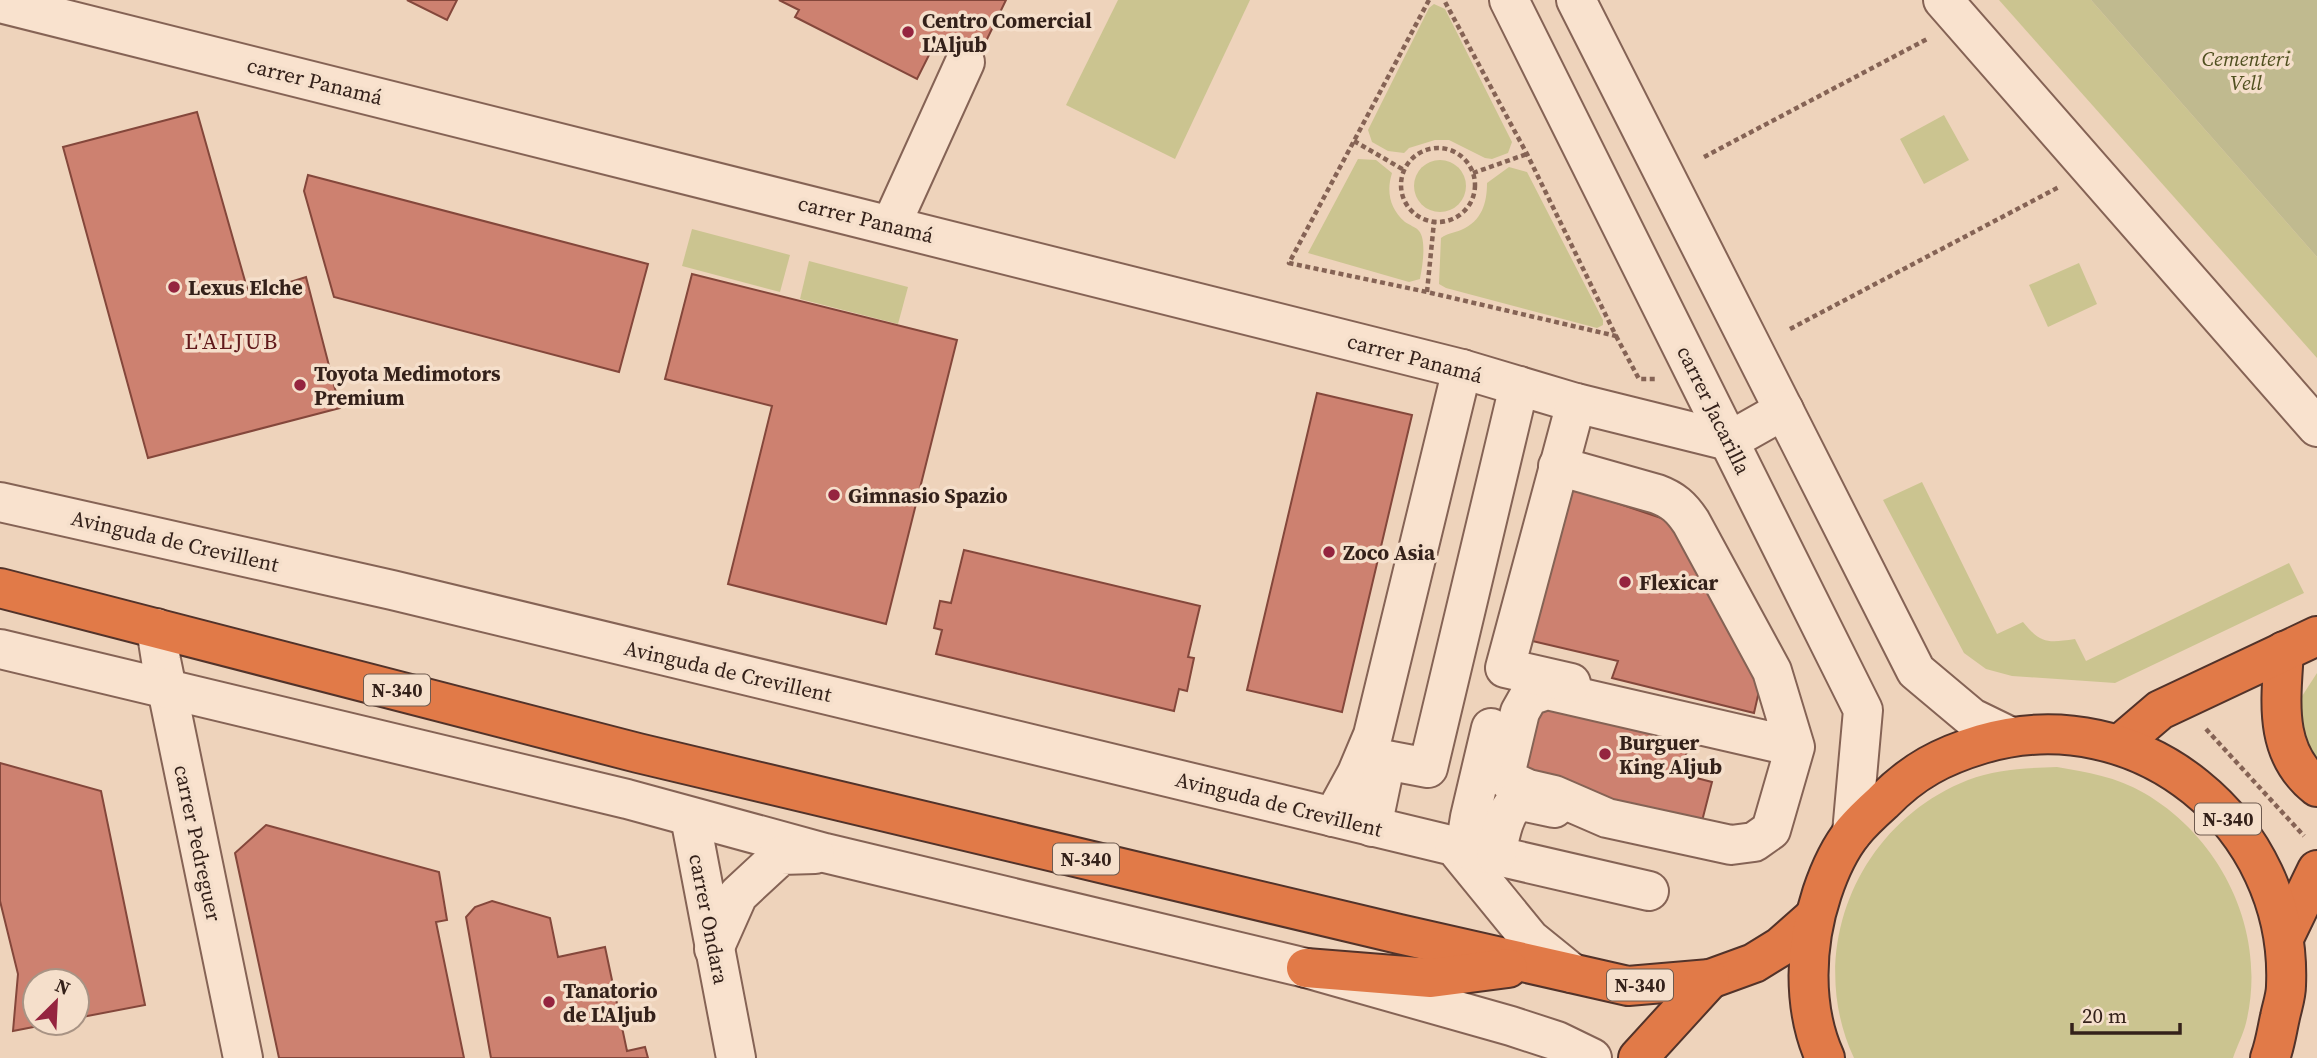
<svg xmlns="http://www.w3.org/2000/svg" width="2317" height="1058" viewBox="0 0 2317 1058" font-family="'Source Serif 4',serif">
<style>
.green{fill:#cbc490}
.cemetery{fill:#c0ba8f}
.building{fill:#cd8170;stroke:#84473b;stroke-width:2}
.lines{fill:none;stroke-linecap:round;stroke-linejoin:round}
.minor-casing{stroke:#856355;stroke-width:42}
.highway-casing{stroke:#52332a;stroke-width:42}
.path{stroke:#856355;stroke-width:4.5;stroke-dasharray:5 3.5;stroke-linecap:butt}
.minor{stroke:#f9e2ce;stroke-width:38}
.highway{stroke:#e17a48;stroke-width:38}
.poi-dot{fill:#95243f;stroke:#f5dfcb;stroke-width:2.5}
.labels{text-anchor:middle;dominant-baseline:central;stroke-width:7;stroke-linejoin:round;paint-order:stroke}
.shield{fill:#f5dfcb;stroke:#6e5a4f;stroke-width:2}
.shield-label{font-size:19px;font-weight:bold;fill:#34211a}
.poi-label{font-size:21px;font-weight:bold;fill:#34211a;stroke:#f5dfcb;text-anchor:start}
.park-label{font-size:21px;font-style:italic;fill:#505020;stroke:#f5dfcb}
.street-label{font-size:21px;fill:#34211a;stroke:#f5dfcb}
.neighbourhood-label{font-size:23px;letter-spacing:2px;fill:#61191b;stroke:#f5dfcb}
</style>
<rect width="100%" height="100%" fill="#eed3bb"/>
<g class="green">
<path d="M1118,0H1250L1175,159L1066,105Z"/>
<path d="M1999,0H2091L2317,257V358Z"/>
<path d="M1434,4L1445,9L1512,142L1508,153L1492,159L1485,158L1449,140H1435L1409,148L1404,153L1388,151L1372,142L1368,130L1429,8Z"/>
<path d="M1944,115L1969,160L1924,184L1900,139Z"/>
<path d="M1358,159L1376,160L1392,173C1386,192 1390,209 1405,222C1409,225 1416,227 1419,231C1427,240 1422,269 1420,279L1409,282L1308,253Z"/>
<circle cx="1440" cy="186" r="26"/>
<path d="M1509,167L1527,172L1603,320V325L1597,328L1446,288L1439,284L1441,238C1448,233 1454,233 1461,230C1482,221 1487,203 1487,183Z"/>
<path d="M692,229L790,255L780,292L682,266Z"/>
<path d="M809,261L908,287L898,324L800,299Z"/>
<path d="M2079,263L2097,304L2048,327L2029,285Z"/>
<path d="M1922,482L1997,634L2023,622C2041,644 2048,643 2075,639L2086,661L2289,563L2304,593L2115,683L2012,676L1986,669L1964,653L1883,500Z"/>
<path d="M2317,673V787L2295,707Z"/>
<path d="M2057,767C2087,772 2117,777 2144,793C2222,838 2268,933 2246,1023C2243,1035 2237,1046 2233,1058H1854C1804,951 1858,823 1968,780C1996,769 2027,768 2057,767Z"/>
</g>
<path class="cemetery" d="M2091,0H2317V257Z"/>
<g class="building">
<path d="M407,0H457L447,20Z"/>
<path d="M779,0H1006L974,66L933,47L917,79L795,17L799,10Z"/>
<path d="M197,112L249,295L306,277L340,408L148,458L63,147Z"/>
<path d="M308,175L648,264L619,372L334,297L304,191Z"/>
<path d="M692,274L957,340L886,624L728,584L772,406L665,379Z"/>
<path d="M1317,393L1412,415L1342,712L1247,690Z"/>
<path d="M1563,485L1676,523L1762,678L1754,713L1612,678L1618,661L1528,640Z"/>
<path d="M964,550L1200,606L1188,657L1194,658L1187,691L1179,689L1174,711L936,654L942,630L934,628L940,601L951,603Z"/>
<path d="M1540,695L1691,735L1681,774L1712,782L1701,825L1518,776Z"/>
<path d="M0,763L101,791L145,1005L77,1018V981H35V1023H54L13,1031L18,974L0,901Z"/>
<path d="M266,825L439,872L447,920L436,922L464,1058H279L235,853Z"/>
<path d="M492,901L550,918L558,957L605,947L627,1051L645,1047L648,1058H491L466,917L475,907Z"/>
</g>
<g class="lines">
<g class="minor-casing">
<g id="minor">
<path d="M1509,0L1863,710L1852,833"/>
<path d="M1576,0L1916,671L1972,718L2009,736"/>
<path d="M1943,0L2317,427"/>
<path d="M0,3L1462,369L1576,403L1729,441"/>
<path d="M891,225L965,62"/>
<path d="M1729,441L1784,410"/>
<path d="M1558,466L1657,494C1673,500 1681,507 1691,522L1772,671L1795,747L1771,830L1754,842L1731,845L1607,818L1554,795L1528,789L1508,780L1506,771L1520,712L1529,696L1547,690L1795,747"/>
<path d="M0,502L392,590L1454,846L1530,939L1572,973"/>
<path d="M156,628L161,660L243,1058"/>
<path d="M0,649L627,799L825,853L1306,968L1511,1026L1557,1041L1592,1058"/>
<path d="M1571,683L1505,668L1576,403"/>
<path d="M690,817L736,1058"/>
<path d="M1333,817L1357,773L1373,735L1462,369"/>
<path d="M1372,827L1386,760L1428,768L1519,386"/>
<path d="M1454,846L1649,891"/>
<path d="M1465,848L1470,817L1491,728"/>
<path d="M1496,856C1500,836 1503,815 1517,800L1554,808"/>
<path d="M714,949L738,895L781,855L815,854"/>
</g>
</g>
<g class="highway-casing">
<g id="highway">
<path d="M0,588L638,753L1399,934L1628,986L1710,979L1754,963L1780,947L1814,917"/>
<path d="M2284,651C2281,701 2273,752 2317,787"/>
<path d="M2119,745L2160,710L2317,636"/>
<path d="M2284,938L2317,870"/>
<path d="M1306,968L1431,978L1508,968"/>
<path d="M1638,1058L1710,979"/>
<path d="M1825,1058C1802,1007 1805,944 1822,893C1829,872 1840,848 1853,832C1862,821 1873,811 1883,802C1913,771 1942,756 1982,744C2139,698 2293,824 2286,986C2286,996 2282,1007 2280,1017C2277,1030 2275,1045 2270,1058"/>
</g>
</g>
<g class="path">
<path d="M1429,0L1289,263L1427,292L1616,336L1527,154L1444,0"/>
<path d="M1354,141L1404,170"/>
<circle cx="1438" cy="185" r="37"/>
<path d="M1704,157L1929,38"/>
<path d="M1473,173L1527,154"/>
<path d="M1427,292L1434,222"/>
<path d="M1790,329L2059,187"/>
<path d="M1616,336L1639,379H1656"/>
<path d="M2206,729L2304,836"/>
</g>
<use href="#minor" class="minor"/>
<use href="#highway" class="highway"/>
</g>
<g class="poi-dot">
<circle cx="908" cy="32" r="7"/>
<circle cx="174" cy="287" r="7"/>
<circle cx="300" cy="385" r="7"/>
<circle cx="834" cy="495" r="7"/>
<circle cx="1329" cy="552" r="7"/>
<circle cx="1625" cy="582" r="7"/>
<circle cx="1605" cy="754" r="7"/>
<circle cx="549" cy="1002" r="7"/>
</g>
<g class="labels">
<g class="shield">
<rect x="364" y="674.5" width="66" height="31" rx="5"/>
<rect x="2195" y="803.5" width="66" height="31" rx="5"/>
<rect x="1053" y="843.5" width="66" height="31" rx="5"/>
<rect x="1607" y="969.5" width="66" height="31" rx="5"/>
</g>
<g class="shield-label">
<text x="397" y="690">N-340</text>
<text x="2228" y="819">N-340</text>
<text x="1086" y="859">N-340</text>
<text x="1640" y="985">N-340</text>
</g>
<g class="poi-label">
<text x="922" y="20">Centro Comercial<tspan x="922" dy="24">L'Aljub</tspan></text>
<text x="188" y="287">Lexus Elche</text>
<text x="314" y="373">Toyota Medimotors<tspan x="314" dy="24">Premium</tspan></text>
<text x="848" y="495">Gimnasio Spazio</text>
<text x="1343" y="552">Zoco Asia</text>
<text x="1639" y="582">Flexicar</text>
<text x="1619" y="742">Burguer<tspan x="1619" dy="24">King Aljub</tspan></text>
<text x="563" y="990">Tanatorio<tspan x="563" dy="24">de L'Aljub</tspan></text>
</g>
<g class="park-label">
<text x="2246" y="58">Cementeri<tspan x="2246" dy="24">Vell</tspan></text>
</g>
<g class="street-label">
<text transform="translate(315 81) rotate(14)">carrer Panamá</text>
<text transform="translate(866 219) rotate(14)">carrer Panamá</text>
<text transform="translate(1415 358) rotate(15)">carrer Panamá</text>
<text transform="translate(1714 410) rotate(64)">carrer Jacarilla</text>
<text transform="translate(175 541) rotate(13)">Avinguda de Crevillent</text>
<text transform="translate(728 671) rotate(13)">Avinguda de Crevillent</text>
<text transform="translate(1279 804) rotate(14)">Avinguda de Crevillent</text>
<text transform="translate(198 843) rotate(78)">carrer Pedreguer</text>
<text transform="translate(709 919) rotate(79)">carrer Ondara</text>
</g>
<g class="neighbourhood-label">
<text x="232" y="341">L'ALJUB</text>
</g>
</g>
<g transform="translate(56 1002) rotate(24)"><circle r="33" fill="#f5dfcb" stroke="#a89384" stroke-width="2"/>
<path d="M0-5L12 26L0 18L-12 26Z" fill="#95243f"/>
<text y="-10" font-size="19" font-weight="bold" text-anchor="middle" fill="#34211a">N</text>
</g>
<path d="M2072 1023v10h108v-10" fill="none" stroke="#34211a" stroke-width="3.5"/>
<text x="2082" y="1023" font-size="21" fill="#34211a" stroke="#f5dfcb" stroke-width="5" paint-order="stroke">20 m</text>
</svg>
